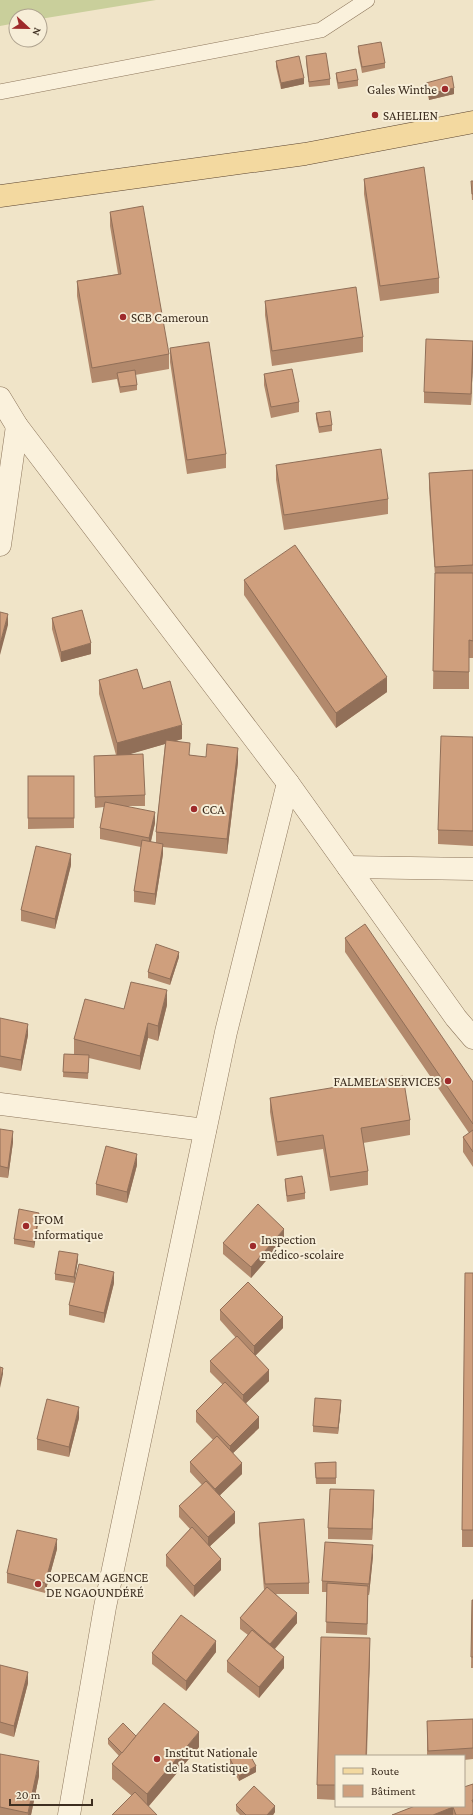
<svg xmlns="http://www.w3.org/2000/svg" width="473" height="1815" viewBox="0 0 473 1815" font-family="'Crimson Pro',serif">
<style>
.green{fill:#c9cf9b}
.lines{fill:none;stroke-linecap:round;stroke-linejoin:round}
.service-casing{stroke:#8d765c;stroke-width:16}
.minor-casing{stroke:#8d765c;stroke-width:23}
.primary-casing{stroke:#5b4430;stroke-width:23}
.service{stroke:#faf1dc;stroke-width:15}
.minor{stroke:#faf1dc;stroke-width:22}
.primary{stroke:#f3d9a0;stroke-width:22}
.wall{fill:#b2896c;fill-rule:evenodd}
.shaded-wall{fill:#916f58}
.building{fill:#cf9f7d;stroke:#916f58}
.poi-dot{fill:#9e2a2b;stroke:#f7eed8;stroke-width:1.5}
.labels{text-anchor:middle;dominant-baseline:central;stroke-width:4;stroke-linejoin:round;paint-order:stroke}
.poi-label{font-size:13px;fill:#3d2e20;stroke:#f7eed8;text-anchor:start}
</style>
<rect width="100%" height="100%" fill="#f0e4c8"/>
<path class="green" d="M0,0H156L40,19V16H16V23L0,26Z"/>
<g class="lines">
<g class="service-casing">
<path id="service" d="M0,92L321,30L367,0"/>
</g>
<g class="minor-casing">
<g id="minor">
<path d="M0,398L17,426L288,783L456,1018L473,1038"/>
<path d="M0,545L17,426"/>
<path d="M348,867L473,869"/>
<path d="M0,1104L205,1130"/>
<path d="M69,1815L105,1607L226,1032L288,783"/>
</g>
</g>
<g class="primary-casing">
<path id="primary" d="M0,196L305,154L473,122"/>
</g>
<use href="#service" class="service"/>
<use href="#minor" class="minor"/>
<use href="#primary" class="primary"/>
</g>
<g class="wall">
<path d="M358,46L385,63V68L362,73L358,52Z"/>
<path d="M306,56L330,79V85L309,87L306,62Z"/>
<path d="M276,61L304,84L281,89L276,67Z"/>
<path d="M336,73L358,80V86L338,89L336,78Z"/>
<path d="M426,83L454,94L429,100L426,88Z"/>
<path d="M364,179L439,278V293L380,301L364,194Z"/>
<path d="M471,181H473V200H472Z"/>
<path d="M110,212L169,354V369L135,375L137,385V390L120,393L117,379L92,383L77,296V281L118,274L110,226Z"/>
<path d="M265,301L363,337V352L272,366L265,315Z"/>
<path d="M473,341V362L471,405L424,403V392Z"/>
<path d="M170,348L226,454V468L187,474L170,362Z"/>
<path d="M264,374L299,402V412L271,418L264,385Z"/>
<path d="M316,413L332,425V431L319,433L316,419Z"/>
<path d="M276,465L388,499V514L284,530L276,480Z"/>
<path d="M473,470V658H469V689H433L435,576L429,488V473Z"/>
<path d="M244,580L387,692L336,728L244,595Z"/>
<path d="M52,618L91,654L61,662L52,629Z"/>
<path d="M99,680L143,689L182,739L176,741L190,755L238,762L227,854L163,847V854L155,905L134,902V891L141,847L100,839V828L104,807L95,808L94,756L116,755L99,694ZM165,744L156,832V843L151,842L155,823L128,806H145V795L129,754Z"/>
<path d="M473,737V846L438,844V830Z"/>
<path d="M28,776H74V828L28,829Z"/>
<path d="M71,865L55,929L21,921V910Z"/>
<path d="M345,938L473,1082V1167L463,1152V1137L469,1133L345,952Z"/>
<path d="M179,957L170,985L148,978V972Z"/>
<path d="M167,1005L158,1041L148,1038L140,1070L89,1058L88,1079L63,1077L64,1054H74V1039Z"/>
<path d="M0,1018L28,1035L21,1071L0,1067Z"/>
<path d="M270,1098L410,1120V1135L363,1143L368,1171V1185L330,1191L323,1149L277,1156L270,1112Z"/>
<path d="M0,1129L13,1142L8,1178L0,1177Z"/>
<path d="M137,1165L127,1203L96,1195V1184Z"/>
<path d="M285,1179L305,1193V1199L287,1202L285,1185Z"/>
<path d="M39,1218L34,1248L14,1244V1239Z"/>
<path d="M284,1240L251,1278L223,1254V1243Z"/>
<path d="M78,1260L74,1283L55,1280V1274Z"/>
<path d="M473,1273V1547H462V1530Z"/>
<path d="M114,1283L104,1323L69,1315V1305Z"/>
<path d="M220,1310L283,1328L255,1356L269,1381L246,1403L259,1428L233,1453L242,1474L220,1495L235,1523L210,1546L221,1570L194,1597L166,1566V1555L190,1529L179,1517V1506L202,1485L190,1472V1462L213,1440L196,1422V1411L223,1385L210,1372V1361L236,1338L220,1320Z"/>
<path d="M341,1406L338,1434L313,1432V1426Z"/>
<path d="M79,1418L69,1457L37,1450V1439Z"/>
<path d="M336,1462V1484H316L315,1463Z"/>
<path d="M374,1501L372,1540L328,1539V1528Z"/>
<path d="M259,1523L309,1583V1594H276L297,1623L275,1649L284,1668L259,1698L227,1672V1661L248,1635L240,1629V1618L264,1590L259,1534Z"/>
<path d="M57,1549L45,1593L7,1583V1573Z"/>
<path d="M373,1556L369,1595H368L367,1635L326,1633L327,1592H322V1581Z"/>
<path d="M472,1600H473V1668H471Z"/>
<path d="M216,1652L186,1691L152,1664V1653Z"/>
<path d="M370,1653L367,1756H336V1800L317,1799V1785Z"/>
<path d="M0,1665L28,1683L14,1737L0,1733Z"/>
<path d="M473,1719V1759L464,1760V1756H427V1721Z"/>
<path d="M136,1736L199,1747L149,1806L132,1796L112,1779V1764L119,1756L108,1744V1739Z"/>
<path d="M0,1754L39,1776L31,1815H0Z"/>
<path d="M230,1759L256,1772L239,1781L230,1765Z"/>
<path d="M473,1784V1815H392Z"/>
<path d="M236,1805L275,1812L273,1815H240L236,1811Z"/>
</g>
<g class="shaded-wall">
<path d="M304,78V84L281,89V83Z"/>
<path d="M454,88V94L429,100V94Z"/>
<path d="M473,351V362L471,405V394Z"/>
<path d="M8,614V625L0,655V644Z"/>
<path d="M91,643V654L61,662V652Z"/>
<path d="M387,677V692L336,728V713Z"/>
<path d="M182,725V739L117,758V743Z"/>
<path d="M238,748V762L227,854V839Z"/>
<path d="M155,812V823L149,849V838Z"/>
<path d="M163,844V854L155,905V894Z"/>
<path d="M71,854V865L55,929V919Z"/>
<path d="M179,952V957L170,985V979Z"/>
<path d="M167,990V1005L158,1041V1026Z"/>
<path d="M148,1023V1038L140,1070V1056Z"/>
<path d="M28,1024V1035L21,1071V1060Z"/>
<path d="M13,1131V1142L8,1178V1168Z"/>
<path d="M137,1154V1165L127,1203V1192Z"/>
<path d="M39,1213V1218L34,1248V1242Z"/>
<path d="M284,1229V1240L251,1278V1267Z"/>
<path d="M78,1254V1260L74,1283V1277Z"/>
<path d="M114,1272V1283L104,1323V1313Z"/>
<path d="M283,1317V1328L254,1357V1346Z"/>
<path d="M3,1368V1374L0,1388V1382Z"/>
<path d="M269,1370V1381L243,1406V1395Z"/>
<path d="M341,1400V1406L338,1434V1428Z"/>
<path d="M79,1407V1418L69,1457V1447Z"/>
<path d="M259,1417V1428L230,1456V1446Z"/>
<path d="M242,1463V1474L215,1500V1489Z"/>
<path d="M374,1490V1501L372,1540V1529Z"/>
<path d="M235,1512V1523L208,1548V1537Z"/>
<path d="M57,1539V1549L45,1593V1583Z"/>
<path d="M373,1545V1556L369,1595V1584Z"/>
<path d="M221,1559V1570L194,1597V1586Z"/>
<path d="M368,1586V1597L367,1635V1624Z"/>
<path d="M297,1613V1623L270,1654V1644Z"/>
<path d="M370,1638V1653L366,1756Z"/>
<path d="M216,1641V1652L186,1691V1681Z"/>
<path d="M284,1657V1668L259,1698V1687Z"/>
<path d="M28,1672V1683L14,1737V1726Z"/>
<path d="M199,1732V1747L147,1808V1794Z"/>
<path d="M39,1761V1776L31,1815H28Z"/>
<path d="M256,1766V1772L239,1781V1776Z"/>
<path d="M275,1806V1812L273,1815H267Z"/>
<path d="M453,1807V1815H433Z"/>
</g>
<g class="building">
<path d="M381,42L385,63L362,67L358,46Z"/>
<path d="M326,53L330,79L309,82L306,56Z"/>
<path d="M299,56L304,78L281,83L276,61Z"/>
<path d="M356,69L358,80L338,83L336,73Z"/>
<path d="M452,76L454,88L429,94L426,83Z"/>
<path d="M424,167L439,278L380,286L364,179Z"/>
<path d="M471,181H473V194H472Z"/>
<path d="M143,206L169,354L92,368L77,281L121,274L110,212Z"/>
<path d="M356,287L363,337L272,351L265,301Z"/>
<path d="M426,339L473,341L471,394L424,392Z"/>
<path d="M209,342L226,454L187,460L170,348Z"/>
<path d="M292,369L299,402L271,407L264,374Z"/>
<path d="M135,370L137,385L120,387L117,373Z"/>
<path d="M330,411L332,425L319,427L316,413Z"/>
<path d="M381,449L388,499L284,515L276,465Z"/>
<path d="M473,470V565L435,567L429,473Z"/>
<path d="M295,545L387,677L336,713L244,580Z"/>
<path d="M435,573H473V641L469,640V672L433,671Z"/>
<path d="M82,610L91,643L61,652L52,618Z"/>
<path d="M0,612L8,614L0,644Z"/>
<path d="M137,669L143,689L170,681L182,725L117,743L99,680Z"/>
<path d="M441,736L473,737V831L438,830Z"/>
<path d="M166,740L190,743L189,755L206,757L207,744L238,748L227,839L156,832Z"/>
<path d="M143,754L145,795L95,797L94,756Z"/>
<rect x="28" y="776" width="46" height="42"/>
<path d="M105,802L155,812L149,838L100,828Z"/>
<path d="M142,840L163,844L155,894L134,891Z"/>
<path d="M36,846L71,854L55,919L21,910Z"/>
<path d="M365,924L473,1082V1124L345,938Z"/>
<path d="M156,944L179,952L170,979L148,972Z"/>
<path d="M131,982L167,990L158,1026L148,1023L140,1056L74,1039L85,999L124,1009Z"/>
<path d="M0,1018L28,1024L21,1060L0,1056Z"/>
<path d="M64,1054L89,1055L88,1073L63,1072Z"/>
<path d="M403,1076L410,1120L361,1128L368,1171L330,1177L323,1135L277,1142L270,1098Z"/>
<path d="M0,1129L13,1131L8,1168L0,1166Z"/>
<path d="M473,1130V1152L463,1137Z"/>
<path d="M106,1146L137,1154L127,1192L96,1184Z"/>
<path d="M302,1176L305,1193L287,1196L285,1179Z"/>
<path d="M258,1204L284,1229L251,1267L223,1243Z"/>
<path d="M19,1209L39,1213L34,1242L14,1239Z"/>
<path d="M59,1251L78,1254L74,1277L55,1274Z"/>
<path d="M79,1264L114,1272L104,1313L69,1305Z"/>
<path d="M465,1273H473V1530H462Z"/>
<path d="M248,1282L283,1317L254,1346L220,1310Z"/>
<path d="M237,1336L269,1370L243,1395L210,1361Z"/>
<path d="M0,1367L3,1368L0,1382Z"/>
<path d="M225,1382L259,1417L230,1446L196,1411Z"/>
<path d="M315,1398L341,1400L338,1428L313,1426Z"/>
<path d="M47,1399L79,1407L69,1447L37,1439Z"/>
<path d="M217,1436L242,1463L215,1489L190,1462Z"/>
<path d="M336,1462V1478H316L315,1463Z"/>
<path d="M206,1481L235,1512L208,1537L179,1506Z"/>
<path d="M330,1489L374,1490L372,1529L328,1528Z"/>
<path d="M304,1519L309,1583L265,1584L259,1523Z"/>
<path d="M192,1527L221,1559L194,1586L166,1555Z"/>
<path d="M17,1530L57,1539L45,1583L7,1573Z"/>
<path d="M325,1542L373,1545L369,1584L322,1581Z"/>
<path d="M327,1583L368,1586L367,1624L326,1622Z"/>
<path d="M267,1587L297,1613L270,1644L240,1618Z"/>
<path d="M472,1600H473V1657H471Z"/>
<path d="M181,1615L216,1641L186,1681L152,1653Z"/>
<path d="M252,1630L284,1657L259,1687L227,1661Z"/>
<path d="M321,1637L370,1638L366,1756H336V1785H317Z"/>
<path d="M0,1665L28,1672L14,1726L0,1722Z"/>
<path d="M164,1703L199,1732L147,1794L112,1764Z"/>
<path d="M473,1719V1748L428,1751L427,1721Z"/>
<path d="M123,1723L136,1736L122,1753L108,1739Z"/>
<path d="M247,1750L256,1766L239,1776L230,1759Z"/>
<path d="M0,1754L39,1761L28,1813L0,1807Z"/>
<path d="M473,1784V1800H472L473,1803V1814L470,1815H456L453,1807L433,1815H392L415,1806H464V1787Z"/>
<path d="M254,1786L275,1806L267,1815H246L236,1805Z"/>
<path d="M135,1792L157,1815H112Z"/>
</g>
<g class="poi-dot">
<circle cx="445" cy="89" r="4"/>
<circle cx="375" cy="115" r="4"/>
<circle cx="123" cy="317" r="4"/>
<circle cx="194" cy="809" r="4"/>
<circle cx="448" cy="1081" r="4"/>
<circle cx="26" cy="1226" r="4"/>
<circle cx="253" cy="1246" r="4"/>
<circle cx="38" cy="1584" r="4"/>
<circle cx="157" cy="1759" r="4"/>
</g>
<g class="labels">
<g class="poi-label">
<text x="437" y="89" text-anchor="end">Gales Winthe</text>
<text x="383" y="115">SAHELIEN</text>
<text x="131" y="317">SCB Cameroun</text>
<text x="202" y="809">CCA</text>
<text x="440" y="1081" text-anchor="end">FALMELA SERVICES</text>
<text x="34" y="1219">IFOM<tspan x="34" dy="15">Informatique</tspan></text>
<text x="261" y="1239">Inspection<tspan x="261" dy="15">médico-scolaire</tspan></text>
<text x="46" y="1577">SOPECAM AGENCE<tspan x="46" dy="15">DE NGAOUNDÉRÉ</tspan></text>
<text x="165" y="1752">Institut Nationale<tspan x="165" dy="15">de la Statistique</tspan></text>
</g>
</g>
<rect x="335" y="1755" width="130" height="52" fill="#f7eed8" stroke="#ada18e"/>
<rect x="343" y="1768" width="20" height="6" fill="#f3d9a0" stroke="#ada18e"/>
<text x="371" y="1775" font-size="12" fill="#3d2e20">Route</text>
<rect x="343" y="1785" width="20" height="12" fill="#cf9f7d" stroke="#ada18e"/>
<text x="371" y="1795" font-size="12" fill="#3d2e20">Bâtiment</text>
<g transform="translate(28 28) rotate(112)"><circle r="19" fill="#f7eed8" stroke="#ada18e"/>
<path d="M0-3L7 15L0 10L-7 15Z" fill="#9e2a2b"/>
<text y="-6" font-size="11" font-weight="bold" text-anchor="middle" fill="#3d2e20">N</text>
</g>
<path d="M10 1799v6h82v-6" fill="none" stroke="#3d2e20" stroke-width="2"/>
<text x="16" y="1799" font-size="12" fill="#3d2e20" stroke="#f7eed8" stroke-width="3" paint-order="stroke">20 m</text>
</svg>
